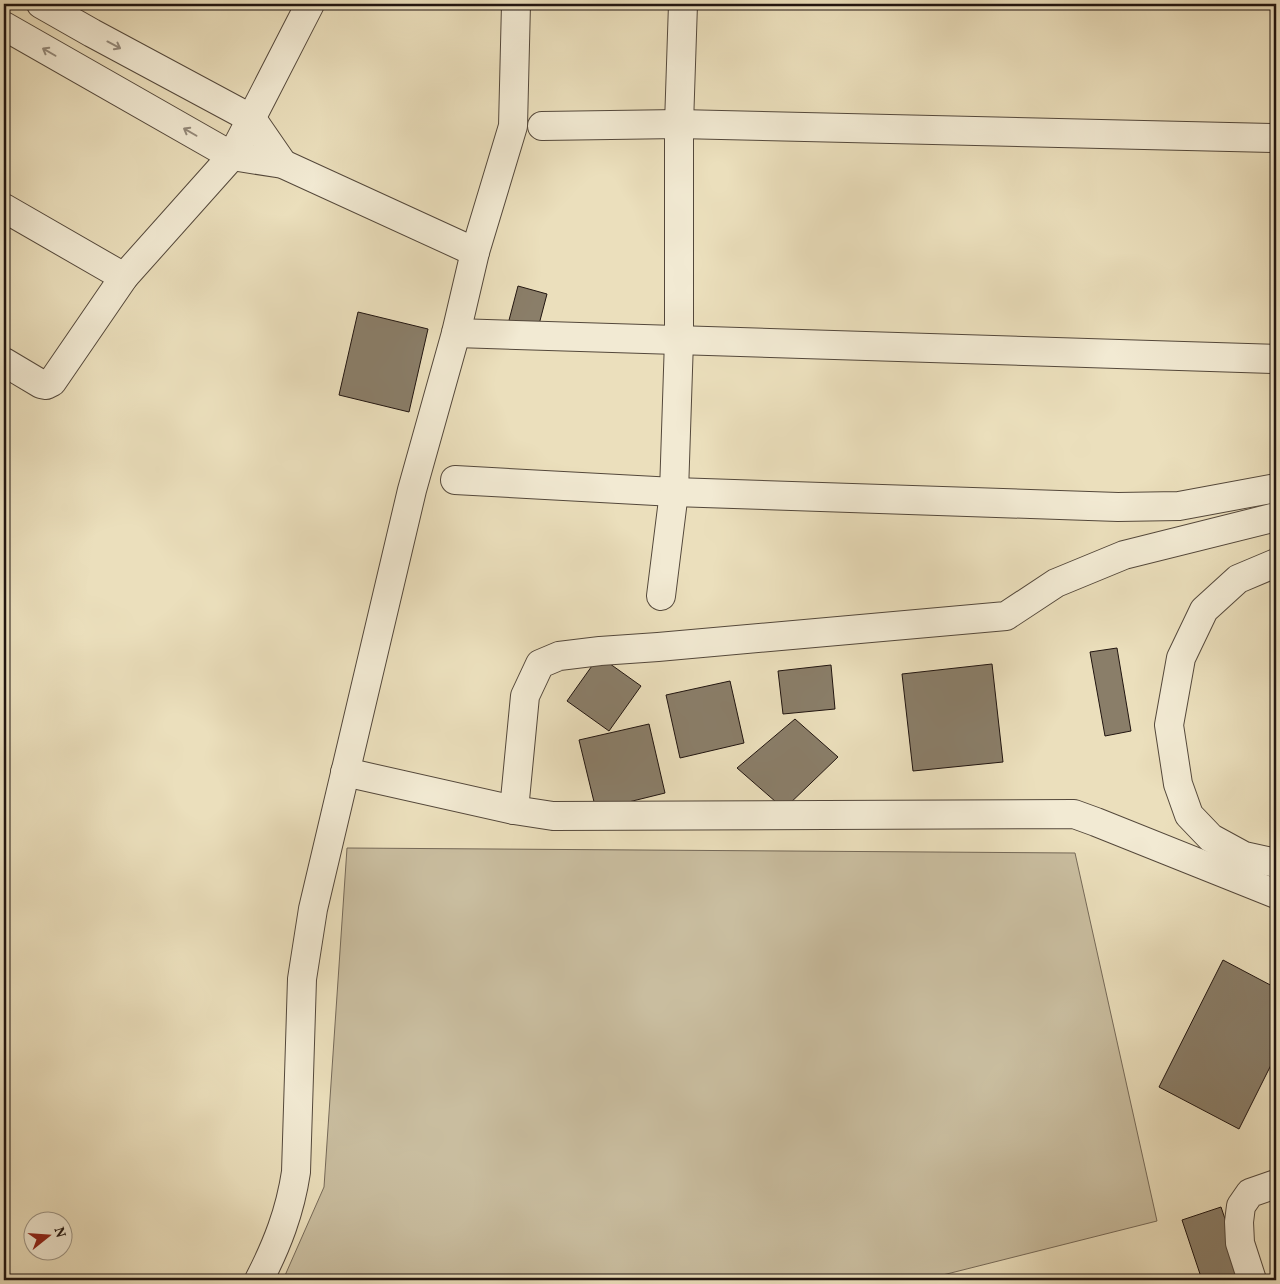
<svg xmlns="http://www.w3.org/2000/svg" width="1280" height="1284" viewBox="0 0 1280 1284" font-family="Vollkorn,serif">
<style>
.grass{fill:#c9bd9f;stroke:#756958}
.building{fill:#8a7e69;stroke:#211510}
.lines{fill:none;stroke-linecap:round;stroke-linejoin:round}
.minor-casing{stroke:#54483b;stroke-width:30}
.minor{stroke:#f2ead3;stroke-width:28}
.oneway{stroke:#948a7b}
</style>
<rect width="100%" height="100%" fill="#ebdfbc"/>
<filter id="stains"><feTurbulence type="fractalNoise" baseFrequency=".004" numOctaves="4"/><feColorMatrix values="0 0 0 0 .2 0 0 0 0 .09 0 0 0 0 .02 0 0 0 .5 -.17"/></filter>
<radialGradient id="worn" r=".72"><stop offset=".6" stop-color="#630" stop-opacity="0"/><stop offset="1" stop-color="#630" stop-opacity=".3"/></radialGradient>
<path class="grass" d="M347,848L1075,853L1157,1221L923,1280H283L324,1187Z"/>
<g class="building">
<path d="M518,286L547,294L537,332L508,324Z"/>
<path d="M358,312L428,329L409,412L339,395Z"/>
<path d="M1117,648L1131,731L1105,736L1090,652Z"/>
<path d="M599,656L641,686L609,731L567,701Z"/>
<path d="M992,664L1003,762L913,771L902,674Z"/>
<path d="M831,665L835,709L783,714L778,671Z"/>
<path d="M730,681L744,743L680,758L666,695Z"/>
<path d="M795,719L838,757L784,809L737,768Z"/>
<path d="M649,724L665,793L596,810L579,740Z"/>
<path d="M1223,960L1276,988V1055L1239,1129L1159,1087Z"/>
<path d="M1221,1207L1245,1278L1239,1280H1202L1182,1220Z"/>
</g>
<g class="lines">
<g class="minor-casing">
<g id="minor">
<path d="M41,4L92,33L252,119L283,164"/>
<path d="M4,26L232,156L283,164L475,252"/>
<path d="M542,126L679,124L1276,138"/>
<path d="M4,208L124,277"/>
<path d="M456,333L1276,359"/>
<path d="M4,362L41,384L46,385L52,382L124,277L232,156L310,4"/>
<path d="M455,480L674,492L1118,507L1179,506L1276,488"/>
<path d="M1276,563L1238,579L1204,610L1181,658L1169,725L1178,784L1189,815L1211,838L1244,856L1276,863"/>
<path d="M661,596L674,492L679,340V124L683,4"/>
<path d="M345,772L514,810L553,816L1074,814L1096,822L1276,894"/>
<path d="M514,810L525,696L540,664L559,656L600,651L658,647L1006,616L1056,583L1124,555L1276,517"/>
<path d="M259,1280C277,1245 290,1212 296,1172L302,979L313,909L412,490L456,333L475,252L513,126L516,4"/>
<path d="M1252,1280L1240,1243L1239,1222L1241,1206L1250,1193L1276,1184"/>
</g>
</g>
<use href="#minor" class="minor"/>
</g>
<defs><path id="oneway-shaft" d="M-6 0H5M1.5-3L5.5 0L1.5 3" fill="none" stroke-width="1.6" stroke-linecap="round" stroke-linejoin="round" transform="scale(1.25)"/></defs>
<g class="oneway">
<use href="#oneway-shaft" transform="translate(114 45) rotate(28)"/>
<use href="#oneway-shaft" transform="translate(49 52) rotate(-150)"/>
<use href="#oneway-shaft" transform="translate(190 132) rotate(-150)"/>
</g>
<rect width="1280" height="1284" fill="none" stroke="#ebdfbc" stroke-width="20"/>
<rect x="5" y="5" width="1270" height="1274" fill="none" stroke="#211510" stroke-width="2.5"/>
<rect x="10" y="10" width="1260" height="1264" fill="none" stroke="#211510"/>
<g transform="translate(48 1236) rotate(73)"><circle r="24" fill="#f2ead3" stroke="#9e9585"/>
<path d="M0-4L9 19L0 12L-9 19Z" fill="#8f2418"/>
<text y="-8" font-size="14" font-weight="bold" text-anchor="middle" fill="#211510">N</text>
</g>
<rect width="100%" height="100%" filter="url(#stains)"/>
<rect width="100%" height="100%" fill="url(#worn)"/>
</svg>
